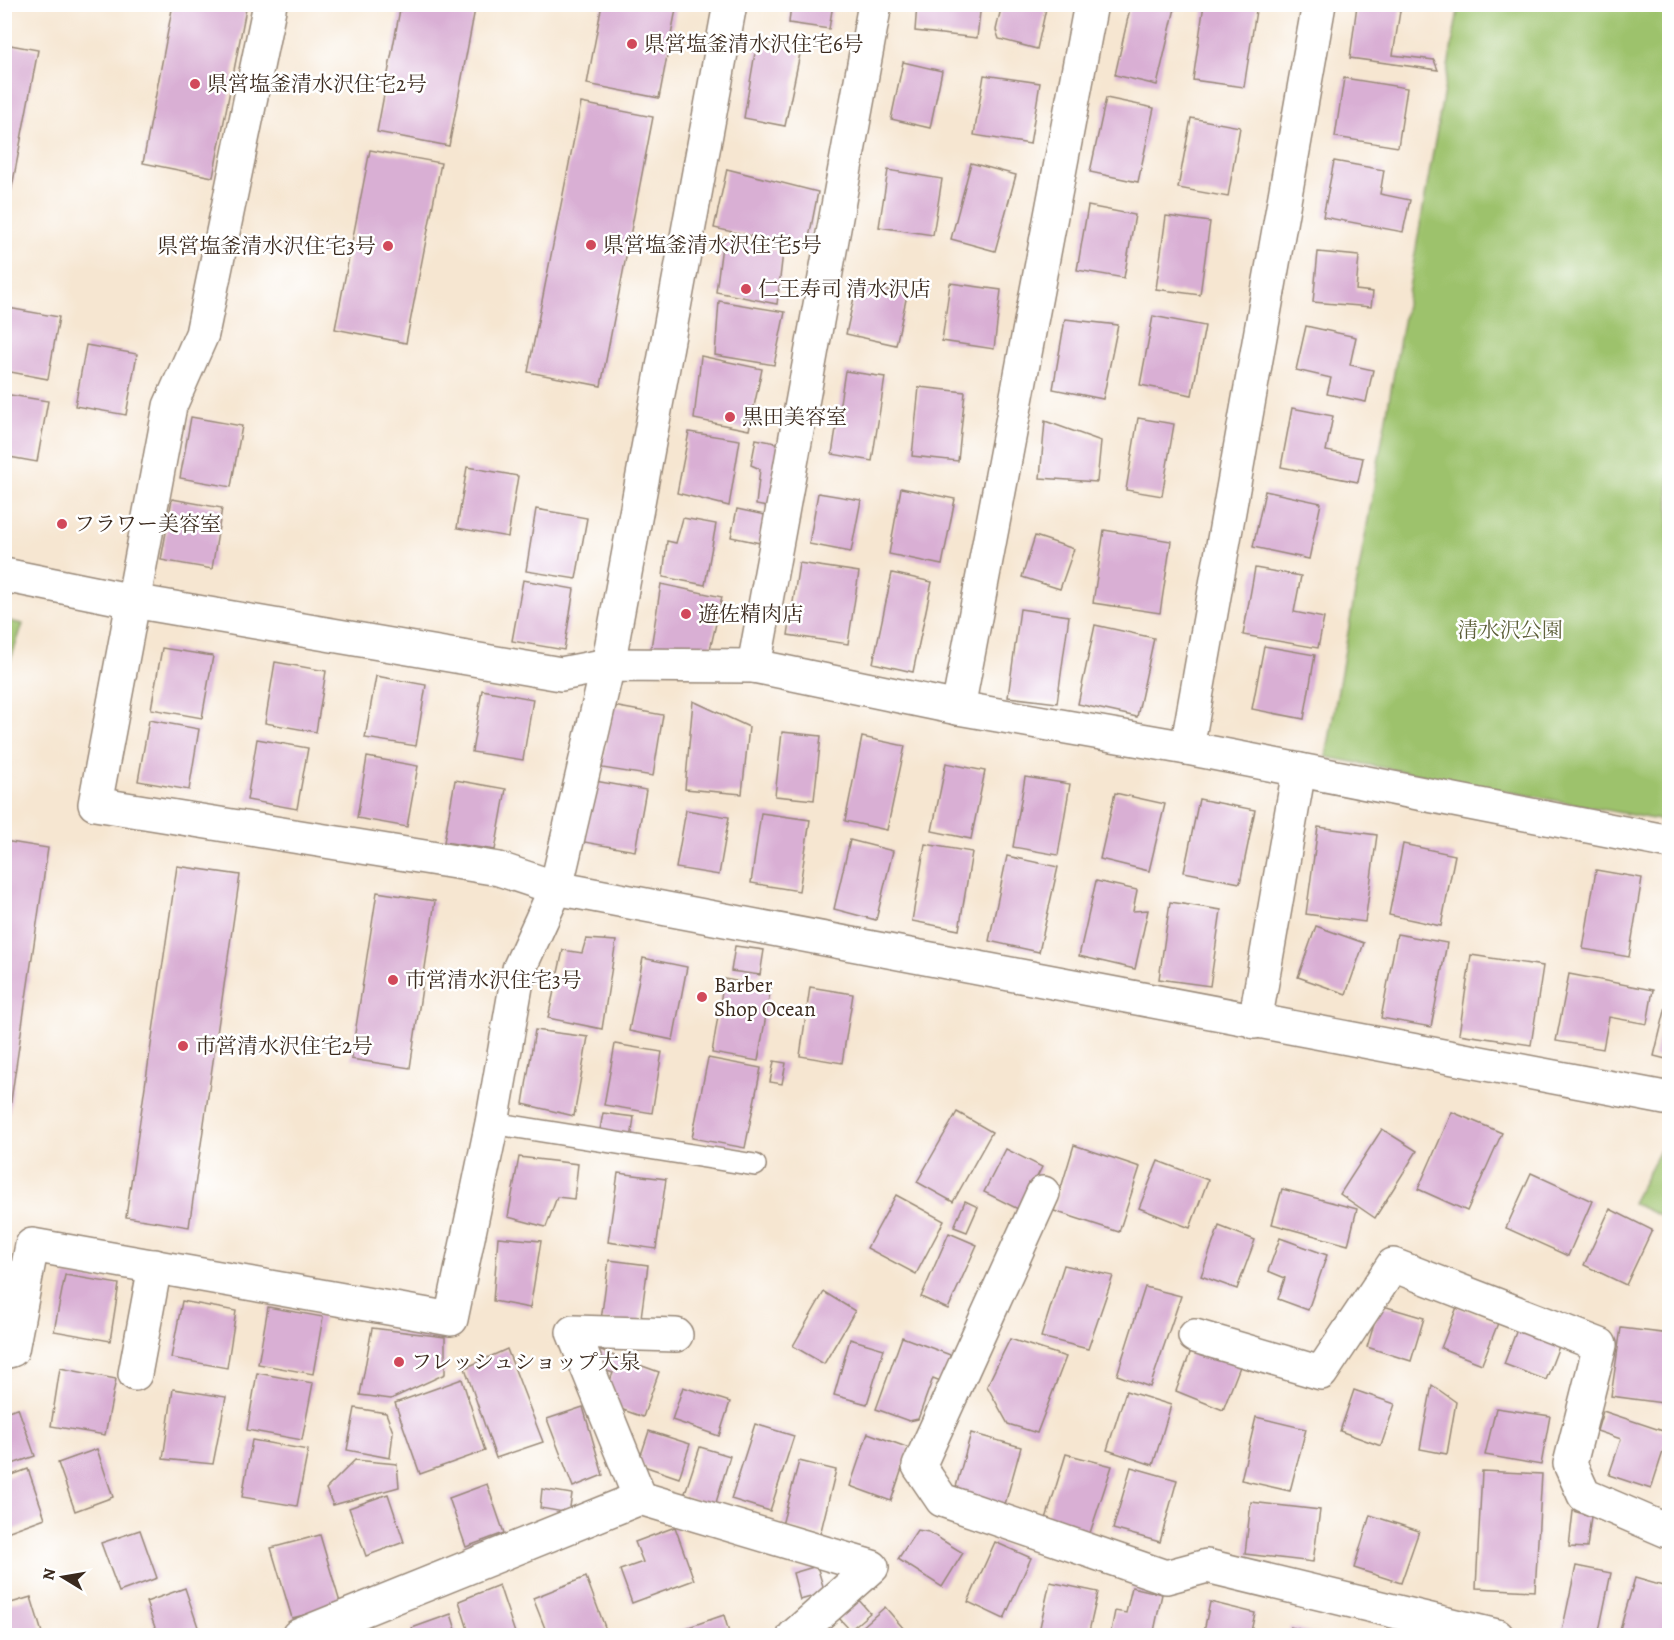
<svg xmlns="http://www.w3.org/2000/svg" width="1674" height="1640" viewBox="0 0 1674 1640" font-family="Alegreya,'Noto Serif JP',serif">
<style>
.green{fill:#9dc26c;stroke:#6c7645;stroke-width:1.5}
.building{fill:#d9afd4}
.lines{fill:none;stroke-linecap:round;stroke-linejoin:round}
.service-casing{stroke:#988878;stroke-width:24}
.minor-casing{stroke:#988878;stroke-width:36}
.service{stroke:#fff;stroke-width:21}
.minor{stroke:#fff;stroke-width:33}
.poi-dot{fill:#d1495b;stroke:#fff;stroke-width:2}
.labels{text-anchor:middle;dominant-baseline:central;stroke-width:5;stroke-linejoin:round;paint-order:stroke}
.poi-label{font-size:21px;fill:#3b2a1e;stroke:#fff;text-anchor:start}
.park-label{font-size:21px;fill:#5d5f39;stroke:#fff}
</style>
<rect width="100%" height="100%" fill="#fff"/>
<filter id="ink" filterUnits="userSpaceOnUse"><feTurbulence type="fractalNoise" baseFrequency=".0167" numOctaves="2"/><feDisplacementMap in="SourceGraphic" scale="12" xChannelSelector="R" yChannelSelector="G"/><feConvolveMatrix kernelMatrix="1 2 1 2 8 2 1 2 1" color-interpolation-filters="sRGB"/></filter>
<filter id="wash" filterUnits="userSpaceOnUse"><feTurbulence type="fractalNoise" baseFrequency=".008" numOctaves="4" result="noise"/><feDisplacementMap in="SourceGraphic" scale="24" xChannelSelector="R" yChannelSelector="G"/><feGaussianBlur stdDeviation="1.35" result="paint"/><feColorMatrix in="noise" values="0 0 0 0 0 0 0 0 0 0 0 0 0 0 0 0 0 1.4 0 .05"/><feComposite in="paint" operator="in"/></filter>
<g filter="url(#wash)">
<rect width="100%" height="100%" fill="#f6e6d1"/>
<g class="green">
<path d="M1459,5H1669V822L1326,757Z"/>
<path d="M5,620L23,624L5,676L4,620Z"/>
<path d="M1669,1134V1220L1632,1203Z"/>
</g>
<g id="blocks">
<g class="building">
<path d="M173,4H247L213,177L143,163Z"/>
<path d="M401,4H476L449,146L377,132Z"/>
<path d="M602,4H677L659,98L587,84Z"/>
<path d="M791,4H833L829,29L789,23Z"/>
<path d="M917,4H981L977,38L915,31Z"/>
<path d="M1002,4H1047L1037,49L999,39L996,30Z"/>
<path d="M1131,4H1176L1157,85L1115,75Z"/>
<path d="M1204,4H1257L1244,87L1193,80Z"/>
<path d="M1357,5H1401L1393,55L1434,60L1438,70L1350,58Z"/>
<path d="M757,41L801,49L785,126L744,118Z"/>
<path d="M5,44L38,50L6,219H5Z"/>
<path d="M903,62L942,71L930,128L891,119Z"/>
<path d="M984,75L1040,83L1030,144L974,135Z"/>
<path d="M1344,78L1407,88L1398,147L1335,137Z"/>
<path d="M1106,98L1154,108L1138,182L1090,172Z"/>
<path d="M581,103L653,117L601,386L528,372Z"/>
<path d="M1191,118L1240,127L1228,197L1178,188Z"/>
<path d="M370,150L441,163L406,343L335,329Z"/>
<path d="M1334,161L1384,170L1380,194L1410,200L1403,232L1323,217Z"/>
<path d="M971,163L1016,175L995,251L951,239Z"/>
<path d="M727,169L818,192L807,248L714,228Z"/>
<path d="M888,170L942,179L933,235L879,227Z"/>
<path d="M1088,206L1135,215L1124,278L1077,270Z"/>
<path d="M1166,216L1210,222L1200,295L1156,289Z"/>
<path d="M723,238L783,252L777,304L716,292Z"/>
<path d="M1318,252L1359,256L1356,290L1373,292L1371,307L1313,302Z"/>
<path d="M950,283L1001,290L994,349L942,341Z"/>
<path d="M857,284L907,295L896,345L846,334Z"/>
<path d="M719,301L785,312L774,365L715,355Z"/>
<path d="M8,308L59,317L48,379L5,371V330Z"/>
<path d="M1153,316L1205,326L1192,395L1140,385Z"/>
<path d="M1065,319L1118,325L1103,399L1053,389Z"/>
<path d="M1306,326L1356,337L1350,365L1373,370L1366,402L1327,394L1331,378L1296,370Z"/>
<path d="M86,345L137,354L126,415L75,406Z"/>
<path d="M701,356L762,369L749,430L694,419Z"/>
<path d="M845,371L885,377L872,461L832,454Z"/>
<path d="M919,387L965,392L958,461L912,456Z"/>
<path d="M4,394L48,401L37,462L4,456Z"/>
<path d="M1292,408L1333,416L1326,451L1363,458L1358,482L1281,467Z"/>
<path d="M191,417L242,426L231,487L180,478Z"/>
<path d="M1138,418L1174,424L1162,496L1126,490Z"/>
<path d="M1045,421L1101,441L1097,482L1040,478Z"/>
<path d="M689,432L740,440L729,506L677,493Z"/>
<path d="M756,439L781,444L773,508L756,505L760,469L751,465Z"/>
<path d="M467,467L518,476L508,537L457,528Z"/>
<path d="M901,488L955,499L942,565L889,554Z"/>
<path d="M1265,491L1321,503L1309,559L1253,547Z"/>
<path d="M818,493L861,500L851,552L809,544Z"/>
<path d="M172,499L222,508L212,569L161,560Z"/>
<path d="M536,509L587,518L576,579L526,571Z"/>
<path d="M737,509L765,515L760,543L731,537Z"/>
<path d="M683,518L716,524L705,585L663,577L667,541L676,543Z"/>
<path d="M1104,530L1171,541L1160,613L1093,603Z"/>
<path d="M1035,536L1074,549L1060,589L1022,577Z"/>
<path d="M799,563L859,572L848,644L788,635Z"/>
<path d="M1255,568L1301,576L1294,612L1324,618L1318,648L1243,635Z"/>
<path d="M892,573L932,582L913,672L873,663Z"/>
<path d="M523,580L574,589L564,650L512,641Z"/>
<path d="M661,584L722,597L708,659L651,648Z"/>
<path d="M1020,609L1069,616L1057,703L1008,697Z"/>
<path d="M1095,625L1154,638L1137,717L1078,704Z"/>
<path d="M1264,646L1315,655L1304,719L1252,709Z"/>
<path d="M162,648L213,656L202,718L151,709Z"/>
<path d="M275,662L326,671L316,732L265,723Z"/>
<path d="M376,676L426,685L416,746L365,738Z"/>
<path d="M482,690L533,699L523,760L472,752Z"/>
<path d="M693,701L749,727L742,794L685,789Z"/>
<path d="M613,706L663,715L653,776L602,768Z"/>
<path d="M149,720L199,729L189,790L138,781Z"/>
<path d="M782,732L821,736L814,800L775,796Z"/>
<path d="M862,737L905,746L887,830L845,821Z"/>
<path d="M257,739L308,748L297,809L247,800Z"/>
<path d="M367,757L418,766L407,827L357,818Z"/>
<path d="M946,763L985,771L971,839L932,831Z"/>
<path d="M1025,777L1070,784L1058,855L1013,847Z"/>
<path d="M455,780L506,789L495,850L444,842Z"/>
<path d="M595,781L646,790L635,851L584,842Z"/>
<path d="M1115,793L1165,804L1149,871L1100,859Z"/>
<path d="M1199,799L1255,810L1240,883L1184,872Z"/>
<path d="M686,810L729,817L719,875L676,868Z"/>
<path d="M761,813L810,820L799,891L751,883Z"/>
<path d="M1318,827L1377,835L1365,922L1306,914Z"/>
<path d="M850,840L893,851L876,920L834,909Z"/>
<path d="M4,841L48,848L6,1135H4Z"/>
<path d="M925,844L972,852L959,930L912,921Z"/>
<path d="M1403,844L1455,855L1441,926L1389,915Z"/>
<path d="M1007,856L1058,867L1039,952L989,941Z"/>
<path d="M177,866L240,875L189,1227L126,1217Z"/>
<path d="M1596,870L1642,878L1629,957L1583,949Z"/>
<path d="M1096,881L1137,890L1133,911L1148,910L1135,969L1079,956Z"/>
<path d="M377,892L435,901L410,1068L351,1059Z"/>
<path d="M1170,902L1221,910L1210,986L1159,979Z"/>
<path d="M1316,926L1364,943L1346,994L1298,977Z"/>
<path d="M1397,934L1447,943L1431,1027L1381,1018Z"/>
<path d="M586,939L616,941L602,1029L548,1018L563,950L582,953Z"/>
<path d="M735,946L764,950L760,975L731,971Z"/>
<path d="M1471,955L1543,966L1531,1045L1459,1034Z"/>
<path d="M643,958L687,967L673,1040L629,1031Z"/>
<path d="M1569,974L1653,990L1647,1024L1609,1017L1603,1049L1556,1041Z"/>
<path d="M724,979L771,987L758,1061L712,1053Z"/>
<path d="M810,987L853,994L842,1063L800,1056Z"/>
<path d="M1670,990V1060L1654,1056Z"/>
<path d="M535,1030L588,1037L574,1116L523,1104Z"/>
<path d="M615,1044L662,1052L652,1113L604,1105Z"/>
<path d="M708,1058L761,1068L745,1148L692,1138Z"/>
<path d="M774,1061L786,1063L782,1084L770,1082Z"/>
<path d="M957,1112L992,1132L953,1202L917,1182Z"/>
<path d="M1452,1112L1502,1133L1467,1211L1418,1189Z"/>
<path d="M603,1113L634,1117L631,1140L599,1135Z"/>
<path d="M1382,1129L1417,1151L1375,1218L1340,1194Z"/>
<path d="M1074,1145L1140,1167L1119,1232L1054,1211Z"/>
<path d="M1006,1149L1042,1167L1020,1210L984,1192Z"/>
<path d="M519,1157L578,1164L574,1199L557,1197L546,1227L508,1217Z"/>
<path d="M1158,1161L1208,1180L1190,1228L1139,1208Z"/>
<path d="M618,1173L666,1179L656,1249L608,1242Z"/>
<path d="M1531,1173L1592,1201L1568,1256L1506,1228Z"/>
<path d="M1282,1189L1357,1209L1348,1245L1272,1224Z"/>
<path d="M896,1195L944,1221L916,1274L867,1248Z"/>
<path d="M965,1201L978,1207L967,1232L954,1227Z"/>
<path d="M1610,1209L1652,1230L1626,1285L1584,1265Z"/>
<path d="M1219,1226L1255,1240L1237,1289L1201,1276Z"/>
<path d="M949,1233L977,1245L948,1309L921,1297Z"/>
<path d="M498,1237L541,1241L530,1308L493,1301Z"/>
<path d="M1280,1238L1327,1255L1308,1310L1278,1299L1285,1278L1268,1271Z"/>
<path d="M609,1260L648,1265L640,1325L601,1320Z"/>
<path d="M1064,1265L1113,1276L1088,1349L1041,1337Z"/>
<path d="M65,1275L119,1284L110,1341L54,1331Z"/>
<path d="M1145,1287L1181,1296L1150,1387L1117,1375Z"/>
<path d="M824,1292L855,1311L824,1364L793,1346Z"/>
<path d="M182,1301L236,1311L227,1368L171,1358Z"/>
<path d="M1380,1305L1424,1318L1411,1361L1367,1347Z"/>
<path d="M268,1307L323,1317L313,1374L258,1364Z"/>
<path d="M1457,1307L1498,1323L1482,1364L1441,1348Z"/>
<path d="M1519,1324L1561,1341L1546,1380L1504,1364Z"/>
<path d="M372,1328L445,1337V1374L391,1399L360,1395Z"/>
<path d="M1621,1328L1670,1334V1404L1611,1396Z"/>
<path d="M902,1337L953,1356L943,1382L933,1378L918,1419L909,1421L876,1409Z"/>
<path d="M850,1339L884,1349L867,1404L834,1395Z"/>
<path d="M1010,1339L1066,1357L1037,1433L1008,1424L987,1386Z"/>
<path d="M1193,1345L1241,1364L1223,1410L1176,1391Z"/>
<path d="M507,1349L543,1442L496,1458L465,1368Z"/>
<path d="M598,1350L659,1372L643,1417L615,1407L618,1398L605,1393L613,1373L593,1366Z"/>
<path d="M60,1368L116,1379L105,1435L51,1426Z"/>
<path d="M257,1373L313,1383L302,1440L247,1430Z"/>
<path d="M462,1379L485,1451L420,1474L395,1403Z"/>
<path d="M1432,1385L1456,1402L1447,1454L1420,1449Z"/>
<path d="M683,1387L730,1402L719,1436L672,1420Z"/>
<path d="M173,1389L226,1397L213,1464L163,1459Z"/>
<path d="M1354,1390L1395,1404L1381,1446L1340,1431Z"/>
<path d="M1126,1391L1171,1405L1153,1465L1107,1450Z"/>
<path d="M583,1407L603,1475L573,1487L547,1419Z"/>
<path d="M18,1408L35,1456L4,1467V1412Z"/>
<path d="M355,1408L386,1413L393,1432L390,1458L347,1450Z"/>
<path d="M1496,1408L1550,1416L1541,1465L1485,1455Z"/>
<path d="M1603,1411L1669,1433L1651,1489L1609,1475L1621,1439L1597,1431Z"/>
<path d="M1256,1417L1306,1429L1290,1491L1241,1480Z"/>
<path d="M755,1424L794,1436L770,1511L731,1499Z"/>
<path d="M649,1431L690,1444L679,1478L638,1464Z"/>
<path d="M868,1433L909,1448L891,1501L850,1486Z"/>
<path d="M971,1433L1021,1447L1004,1508L954,1494Z"/>
<path d="M252,1440L308,1450L297,1506L242,1497Z"/>
<path d="M700,1447L730,1456L715,1506L684,1496Z"/>
<path d="M97,1449L113,1497L75,1511L58,1463Z"/>
<path d="M1066,1454L1112,1466L1089,1536L1046,1519Z"/>
<path d="M355,1460L397,1464L399,1487L333,1505L326,1489Z"/>
<path d="M799,1461L836,1470L820,1535L782,1525Z"/>
<path d="M1131,1467L1177,1480L1160,1542L1113,1529Z"/>
<path d="M28,1469L45,1518L7,1532L4,1478Z"/>
<path d="M1482,1471L1542,1474L1535,1591L1476,1588Z"/>
<path d="M487,1484L504,1533L466,1547L449,1498Z"/>
<path d="M542,1489L572,1494L569,1513L540,1508Z"/>
<path d="M388,1494L404,1542L366,1556L349,1508Z"/>
<path d="M1251,1502L1320,1510L1313,1562L1245,1554Z"/>
<path d="M1573,1511L1591,1516L1587,1548L1569,1547Z"/>
<path d="M1370,1515L1419,1531L1401,1583L1354,1568Z"/>
<path d="M675,1527L694,1580L632,1603L620,1570L643,1562L635,1542Z"/>
<path d="M140,1530L157,1578L119,1592L101,1543Z"/>
<path d="M917,1530L929,1532L963,1553L942,1587L898,1559Z"/>
<path d="M320,1535L341,1606L292,1618L271,1548Z"/>
<path d="M995,1542L1031,1558L1004,1619L968,1602Z"/>
<path d="M817,1566L825,1593L800,1600L793,1573Z"/>
<path d="M1576,1566L1611,1573L1598,1636L1562,1631Z"/>
<path d="M586,1577L608,1635L548,1636L533,1598Z"/>
<path d="M1635,1578L1670,1588V1636H1618Z"/>
<path d="M1050,1582L1098,1592L1088,1636H1038Z"/>
<path d="M499,1585L516,1636H470L459,1601Z"/>
<path d="M1132,1587L1162,1594L1153,1636H1110L1115,1611L1126,1613Z"/>
<path d="M185,1588L201,1636H158L146,1602Z"/>
<path d="M31,1597L43,1636H4V1605Z"/>
<path d="M858,1599L870,1613L850,1630L838,1617Z"/>
<path d="M1210,1602L1255,1613L1250,1636H1203Z"/>
<path d="M885,1607L910,1636H852Z"/>
<path d="M451,1614L458,1636H415L412,1628Z"/>
<path d="M724,1615L730,1636H665V1635Z"/>
<path d="M1290,1627L1320,1635V1636H1288Z"/>
</g>
</g>
</g>
<g filter="url(#ink)">
<use href="#blocks" fill-opacity="0" stroke="#988878" stroke-width="1.5"/>
<g class="lines">
<g class="service-casing">
<path id="service" d="M492,1123L755,1165"/>
</g>
<g class="minor-casing">
<g id="minor">
<path d="M270,4L202,334L170,406L95,804L499,869L556,888L1670,1099"/>
<path d="M4,575L133,601L561,674L608,665L754,666L958,708L1187,748L1670,842"/>
<path d="M754,666L875,4"/>
<path d="M958,708L1091,4"/>
<path d="M1187,748L1319,4"/>
<path d="M1255,1022L1299,770"/>
<path d="M1043,1193L919,1466L942,1500L1166,1577L1207,1566L1497,1636"/>
<path d="M1195,1336L1321,1373L1393,1265L1600,1345L1570,1464L1584,1495L1670,1532"/>
<path d="M4,1352L12,1350L32,1245L451,1319L492,1123L519,969L556,888L608,665L730,4"/>
<path d="M135,1374L155,1266"/>
<path d="M640,1498L573,1332L676,1335"/>
<path d="M298,1636L640,1498L872,1567L794,1636"/>
</g>
</g>
<use href="#service" class="service"/>
<use href="#minor" class="minor"/>
</g>
</g>
<g class="poi-dot">
<circle cx="632" cy="44" r="6"/>
<circle cx="195" cy="84" r="6"/>
<circle cx="591" cy="245" r="6"/>
<circle cx="388" cy="246" r="6"/>
<circle cx="746" cy="289" r="6"/>
<circle cx="730" cy="417" r="6"/>
<circle cx="62" cy="524" r="6"/>
<circle cx="686" cy="614" r="6"/>
<circle cx="393" cy="980" r="6"/>
<circle cx="702" cy="997" r="6"/>
<circle cx="183" cy="1046" r="6"/>
<circle cx="399" cy="1362" r="6"/>
</g>
<g class="labels">
<g class="poi-label">
<text x="644" y="44">県営塩釜清水沢住宅6号</text>
<text x="207" y="84">県営塩釜清水沢住宅2号</text>
<text x="603" y="245">県営塩釜清水沢住宅5号</text>
<text x="376" y="246" text-anchor="end">県営塩釜清水沢住宅3号</text>
<text x="758" y="289">仁王寿司 清水沢店</text>
<text x="742" y="417">黒田美容室</text>
<text x="74" y="524">フラワー美容室</text>
<text x="698" y="614">遊佐精肉店</text>
<text x="405" y="980">市営清水沢住宅3号</text>
<text x="714" y="985">Barber<tspan x="714" dy="24">Shop Ocean</tspan></text>
<text x="195" y="1046">市営清水沢住宅2号</text>
<text x="411" y="1362">フレッシュショップ大泉</text>
</g>
<g class="park-label">
<text x="1510" y="630">清水沢公園</text>
</g>
</g>
<rect width="1674" height="1640" fill="none" stroke="#fff" stroke-width="24"/>
<g transform="translate(63 1577) rotate(281)" stroke="#ffffff" stroke-width="4.5" paint-order="stroke">
<path d="M0-4.5L10 22L0 15L-10 22Z" fill="#3b2a1e"/>
<text y="-9" font-size="16" font-weight="bold" text-anchor="middle" fill="#3b2a1e">N</text>
</g>
</svg>
